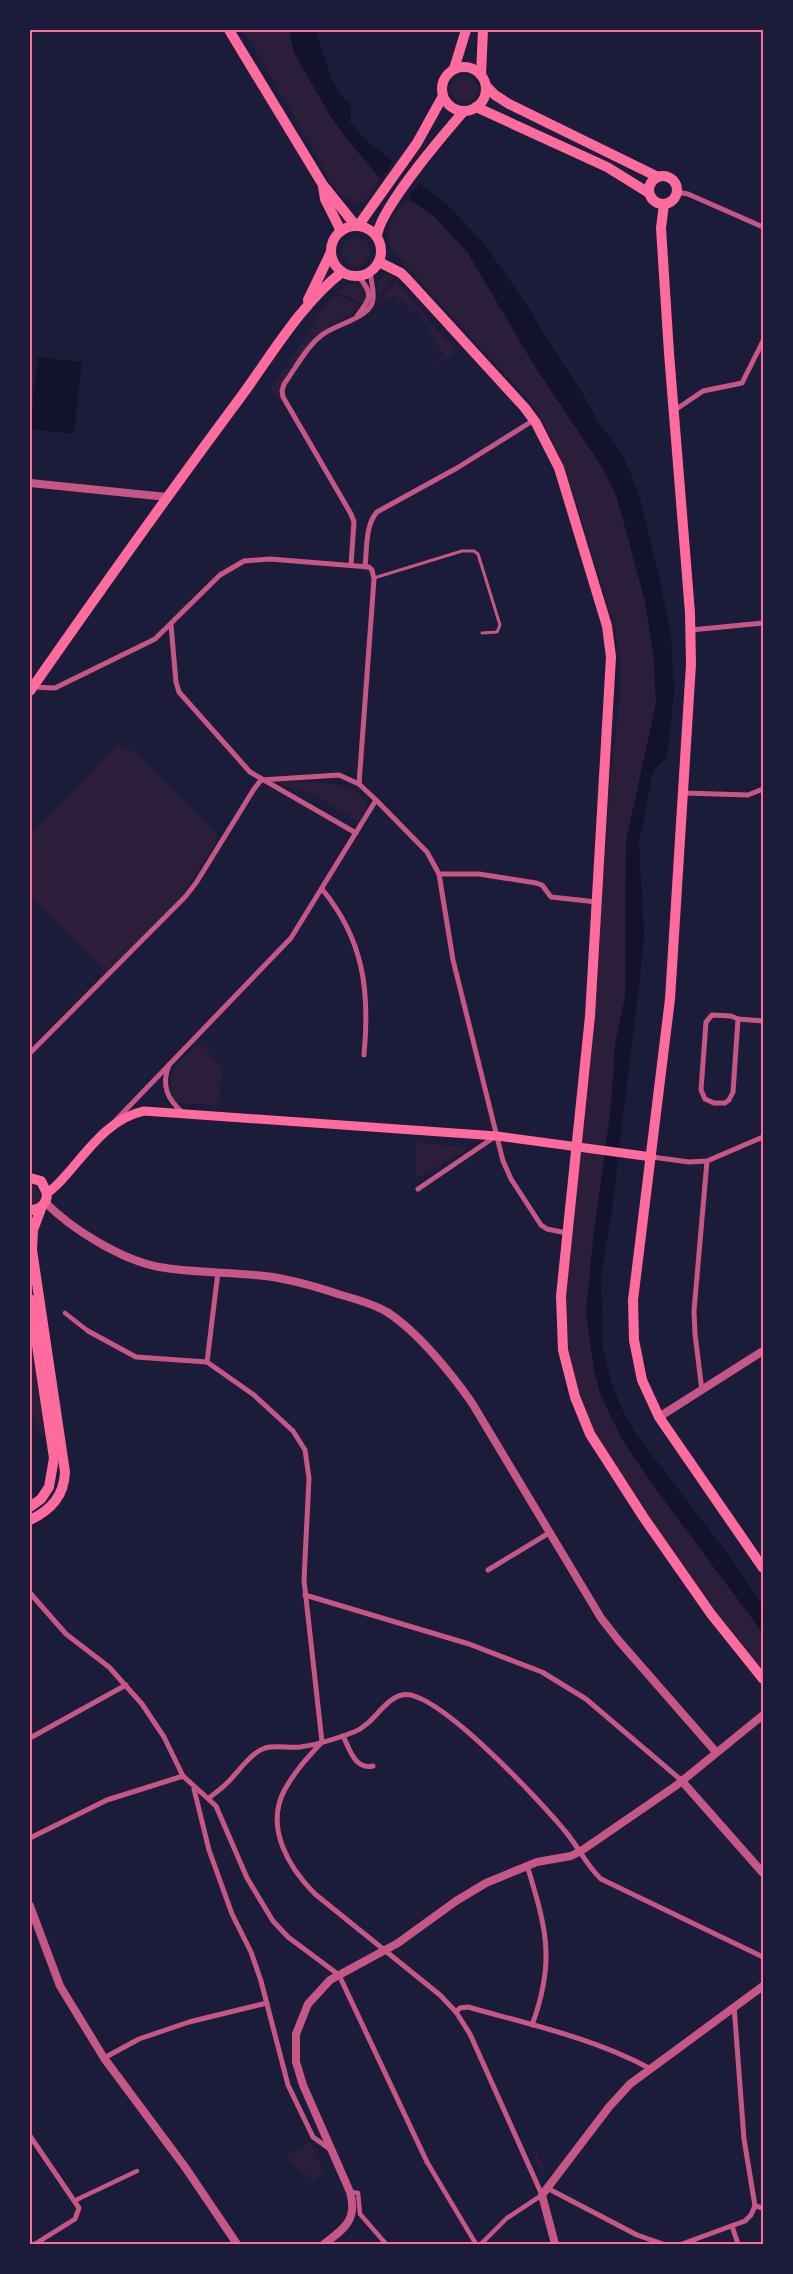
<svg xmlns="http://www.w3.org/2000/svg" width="793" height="2274" viewBox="0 0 793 2274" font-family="'Sofia Sans Condensed',sans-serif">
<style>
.green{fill:#2a1e3b}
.water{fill:#12122b}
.pier{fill:#1b1b3a}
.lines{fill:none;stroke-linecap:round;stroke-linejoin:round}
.service{stroke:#c65784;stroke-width:3}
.pedestrian{stroke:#c65784;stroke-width:4.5}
.minor{stroke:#c65784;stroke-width:5}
.tertiary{stroke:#c65784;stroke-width:8}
.secondary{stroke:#ff6b9d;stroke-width:9}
.primary{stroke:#ff6b9d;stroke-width:10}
.neatline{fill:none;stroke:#ff6b9d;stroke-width:2}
</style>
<rect width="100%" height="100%" fill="#1b1b3a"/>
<g class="green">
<path d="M241,30H289L294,52L329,114L380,178L364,202C338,203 329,181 319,160L252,44Z"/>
<circle cx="464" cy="89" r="13"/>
<path d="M408,199L433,215L468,253L534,365L604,470L616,495L645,602L654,659L656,704L626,841L625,997L615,1045L611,1107L593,1240L586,1314L600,1393L610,1416L622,1439L660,1495L763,1633V1670L711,1614L582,1415L561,1323L597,902L604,872L610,782L620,694V659L615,627L566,471L544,424L531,403L389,247L387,226Z"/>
<circle cx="356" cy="252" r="14"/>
<path d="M385,274L394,277L379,294L378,281Z"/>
<path d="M396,281L429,320L424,322L417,311L412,314L403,299L399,301L395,295L381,302L384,294Z"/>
<path d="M355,283C367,286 369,294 364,304L336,292L346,285Z"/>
<path d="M336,295L361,306L319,334L294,367L288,363C303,344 319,308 336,295Z"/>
<path d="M430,323L452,345L454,350L450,357L439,363L437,360L444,356L426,324Z"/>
<path d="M287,365L292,369L278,389V401L270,387Z"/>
<path d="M118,744L139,755L219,838L180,898L106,972L30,897V837Z"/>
<path d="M281,782C308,783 355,776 367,805L359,822L317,796L282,785Z"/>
<path d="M200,1043L222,1068L219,1105L176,1103C160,1076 180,1061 200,1043Z"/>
<path d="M415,1142L470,1148L416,1179Z"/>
<path d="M30,1183L38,1186L41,1193L38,1202L30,1205Z"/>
<path d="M30,1322L48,1435L41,1434L30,1413Z"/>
<path d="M310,2141L325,2174L312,2180L295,2165L293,2166L286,2156Z"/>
<path d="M538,2150V2158L545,2164L544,2175H542L532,2151Z"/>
</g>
<g class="water">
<path d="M289,30H315L333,82L339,93L351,104L350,122L366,140L448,206L486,246L526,304L548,341L583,394L598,422L619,449L629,469L640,498L659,576L671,637L674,694L667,757L653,771L639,843L644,931L643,951L612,1209L601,1276L603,1349L613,1387L622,1409L635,1433L730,1557L763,1607V1633L660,1495L622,1439L600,1393L594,1370L586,1314L593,1240L611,1107L615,1045L625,997L626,841L656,704L654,659L645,602L630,544L616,495L604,470L534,365L468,253L433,215L380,178L350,143L329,114L294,52Z"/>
<path d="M38,357L82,362L74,434L30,429Z"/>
</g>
<path class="pier" d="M395,159L421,180L406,201L379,181Z"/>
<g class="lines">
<path class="service" d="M374,578L462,551H474L478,554L500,625L497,632L482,633"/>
<g class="pedestrian">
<path d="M65,1313L88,1331"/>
<path d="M427,2162L476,2244"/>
<path d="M350,2192L358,2193L360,2214L386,2244"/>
<path d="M76,2200L137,2171"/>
<path d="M481,2244L507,2218L542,2195"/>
</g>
<g class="minor">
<path d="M677,192L688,194L763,227"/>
<path d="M357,316C371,298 374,294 358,276"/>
<path d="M675,410L703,391L742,383L763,341"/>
<path d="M351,565L354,522L351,514L283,397L282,391L284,384C296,368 306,347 322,335C335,324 372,318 373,299C374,290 371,280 370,272"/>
<path d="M365,567C367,550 365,525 377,512L457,468L534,420"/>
<path d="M171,625L176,682L179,692L250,772L356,833"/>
<path d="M691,630L763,623"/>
<path d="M33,687L55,688L155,639L220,575L244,561L270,559L369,567L372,570L374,579L359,784"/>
<path d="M261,780L339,775L359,784L376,800L427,852L439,874L453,960L503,1161L511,1179L541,1225L547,1229L567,1233"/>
<path d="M684,793L748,795L763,789"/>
<path d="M439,874H479L536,883L542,885L551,897L597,902"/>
<path d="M322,889C364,940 370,991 364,1055"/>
<path d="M712,1015L731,1016L738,1019L733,1092L729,1100L725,1103H714L705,1099L701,1090L706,1022Z"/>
<path d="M738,1019L763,1021"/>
<path d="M30,1053L185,897L196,883L254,789L261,780"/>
<path d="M169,1065C161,1085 167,1099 183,1113"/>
<path d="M116,1120L291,938L376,800"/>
<path d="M652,1157L689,1162L707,1161L763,1137"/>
<path d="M418,1189L496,1136"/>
<path d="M88,1331L136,1357L207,1362L254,1395L293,1431L305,1450L309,1478L304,1580L322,1742"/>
<path d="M207,1362L218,1272"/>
<path d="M702,1391L695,1334L694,1311L707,1161"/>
<path d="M488,1570L549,1533"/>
<path d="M30,1593L66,1634L109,1667L142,1704L164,1737L183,1776L216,1806L247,1878L273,1921L288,1937L339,1975L427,2162"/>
<path d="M305,1595L469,1644L542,1672L586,1699L681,1780"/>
<path d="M343,1736C350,1750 355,1770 373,1766"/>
<path d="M30,1738L126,1685"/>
<path d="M322,1742C308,1757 294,1772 284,1791C265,1828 289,1868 315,1894L440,1995L456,2012L470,2034L542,2195"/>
<path d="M194,1789L209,1850L232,1914L251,1952L261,1981L288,2085L313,2137L331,2150"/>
<path d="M209,1798C215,1793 221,1789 226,1784C238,1773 250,1753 265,1748C275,1745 289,1748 300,1747C317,1745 338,1738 354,1732C373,1725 384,1699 402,1695C435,1687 543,1804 565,1831C578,1846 586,1865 601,1879L763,1957"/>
<path d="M30,1838L107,1800L183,1776"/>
<path d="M527,1865C546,1928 556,1961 532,2025"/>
<path d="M734,2006L744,2139L755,2206"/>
<path d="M456,2012L460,2008L468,2007C528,2024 593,2038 649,2068"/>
<path d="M104,2058L139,2039L189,2022L267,2003"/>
<path d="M30,2136L79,2208L75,2219L35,2244"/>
<path d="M547,2188L637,2235L663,2244"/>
<path d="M755,2206L763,2208"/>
<path d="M732,2226L738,2244"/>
<path d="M682,2244L745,2221L751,2215L755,2206"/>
</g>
<g class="tertiary">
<path d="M30,483L167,497"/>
<path d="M45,1202C71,1229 122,1260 159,1267C194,1273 230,1272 265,1276C290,1279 314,1286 338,1294C355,1299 372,1303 387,1312C417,1331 452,1374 472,1403L601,1618L619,1641L716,1752"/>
<path d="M659,1417L763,1351"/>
<path d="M681,1780L763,1873"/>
<path d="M30,1906L60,1986L104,2058L185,2167L237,2244"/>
<path d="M324,2244C344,2229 358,2220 350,2192L303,2085L296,2062V2034L308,2004L330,1980L398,1943L456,1901L486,1883L537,1862L571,1856L581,1851L677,1785L763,1715"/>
<path d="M555,2244L542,2195L609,2107L630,2084L763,1986"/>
</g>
<path class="secondary" d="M47,1193C55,1188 61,1181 67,1174C89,1149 110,1118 144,1111L497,1136L652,1157"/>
<g class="primary">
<path d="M229,30L323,185L356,226"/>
<circle cx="464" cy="89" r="22"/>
<path d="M454,69L466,30"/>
<path d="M481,75L483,30"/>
<path d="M486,86L495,95L509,104L658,177"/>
<path d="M476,107L607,167L649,193"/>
<circle cx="663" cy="190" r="14"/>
<path d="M323,186L325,199L341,231"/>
<path d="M664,204L661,228L669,353L690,613L691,664L670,999L633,1300L634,1340L642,1380L659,1417L763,1568"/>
<path d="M358,226L417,143L443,96"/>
<circle cx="356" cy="251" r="25"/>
<path d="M377,237C378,211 444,134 464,111"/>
<path d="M379,262L401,273L408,280L525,408L536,423L559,468L607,626L611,657L590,1016L561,1296L563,1350L575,1397L590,1434L644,1518L711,1614L763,1679"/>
<path d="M308,300L331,252"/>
<path d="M30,691C99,592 168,495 240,398C271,356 300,305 342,272"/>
<path d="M30,1178L41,1181L47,1193C47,1203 41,1210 30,1210"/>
<path d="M30,1299L54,1458L49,1487L41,1499L30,1507"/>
<path d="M30,1520C51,1510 64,1496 65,1472L32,1250L33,1230L42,1206"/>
</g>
</g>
<rect width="793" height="2274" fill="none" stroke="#1b1b3a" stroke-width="62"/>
<rect x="31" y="31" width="731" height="2212" class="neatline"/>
</svg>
